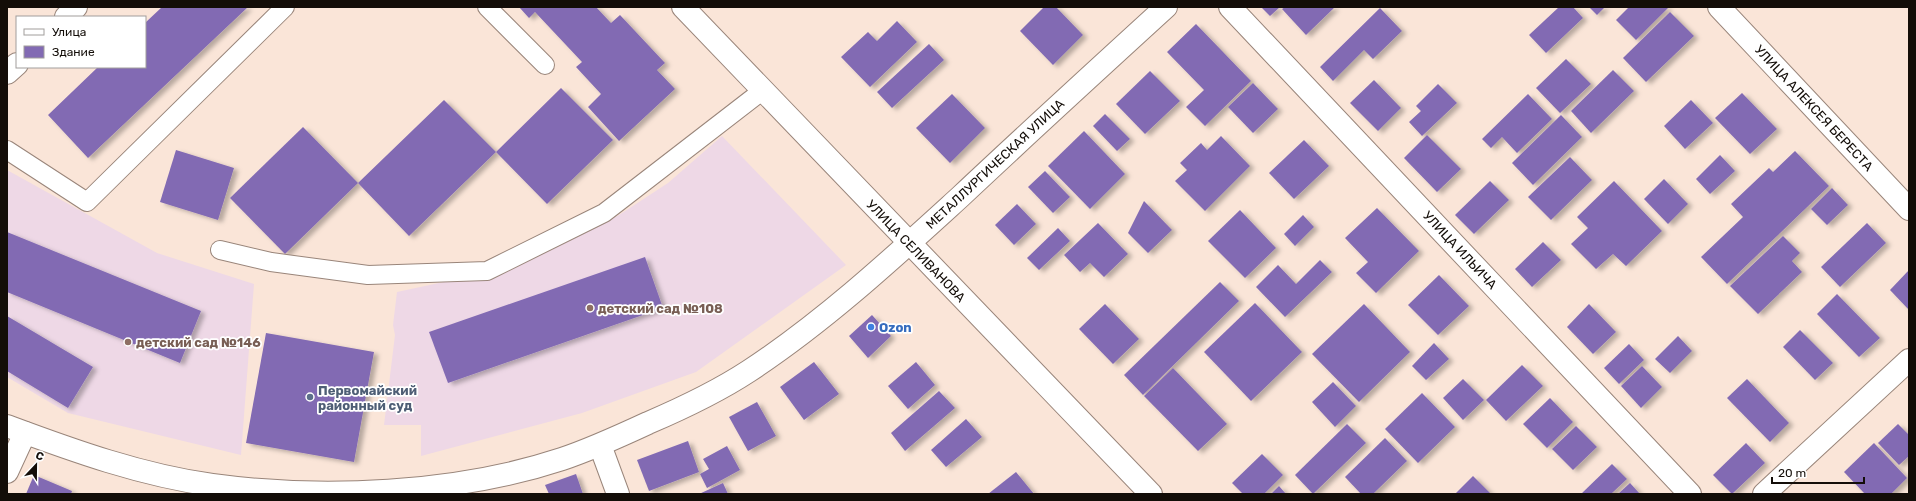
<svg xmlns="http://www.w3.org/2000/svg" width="1916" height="501" viewBox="0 0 1916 501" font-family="Rubik,sans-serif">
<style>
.education{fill:#eed8e6}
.building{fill:#826ab3;filter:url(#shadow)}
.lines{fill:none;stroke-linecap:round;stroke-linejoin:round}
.service-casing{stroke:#99857a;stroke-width:20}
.minor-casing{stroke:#99857a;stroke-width:24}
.tertiary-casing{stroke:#99857a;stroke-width:24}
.service{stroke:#fff;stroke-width:18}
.minor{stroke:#fff;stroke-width:22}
.tertiary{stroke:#fff;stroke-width:22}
.education-dot{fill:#8d6e63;stroke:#fff;stroke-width:1.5}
.shop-dot{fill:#3f7fe0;stroke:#fff;stroke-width:1.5}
.service-dot{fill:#5c6f8a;stroke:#fff;stroke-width:1.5}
.labels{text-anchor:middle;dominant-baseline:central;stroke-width:3.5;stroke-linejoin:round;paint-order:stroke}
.street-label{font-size:13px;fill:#130d08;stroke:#fff}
.education-label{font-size:13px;font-weight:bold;fill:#785e54;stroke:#fff;text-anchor:start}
.shop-label{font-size:13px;font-weight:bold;fill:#366cbe;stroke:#fff;text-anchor:start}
.service-label{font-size:13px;font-weight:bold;fill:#4e5e75;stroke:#fff;text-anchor:start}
</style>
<defs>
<filter id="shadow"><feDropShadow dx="4.5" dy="2.5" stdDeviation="2" flood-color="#0004"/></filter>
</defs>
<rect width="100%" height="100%" fill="#fae5d8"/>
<g class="education">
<path d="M722,136L846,265L696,372L582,413L421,456V425H384L395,335L393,325L397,292L514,267L619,215L668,183Z"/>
<path d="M7,170L157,253L254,284L241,455L68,413L7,377Z"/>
</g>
<g class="building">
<path d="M162,7H248L88,158L48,115L98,67H145V23Z"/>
<path d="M519,7H596L611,23L620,15L665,63L657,70L675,89L619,141L588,107L601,94L576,67L582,62L535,12L529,18Z"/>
<path d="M1044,7H1056L1083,35L1053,65L1020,31Z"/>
<path d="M1261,7H1280L1270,16Z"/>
<path d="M1285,7H1335L1306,35L1282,9Z"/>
<path d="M1559,7H1573L1583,18L1546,53L1529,35Z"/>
<path d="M1589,7H1605L1597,15Z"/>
<path d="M1629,7H1667L1668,8L1636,40L1616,20Z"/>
<path d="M1380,8L1402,31L1373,59L1364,50L1333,81L1320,67Z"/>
<path d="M1670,12L1694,36L1646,82L1623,58Z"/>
<path d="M897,21L917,42L870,87L841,57L868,32L877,41Z"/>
<path d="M1196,24L1251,81L1205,126L1186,107L1204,90L1167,52Z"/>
<path d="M929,44L944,60L892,108L877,92Z"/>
<path d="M1566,59L1591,84L1560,113L1536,88Z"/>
<path d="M1613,70L1634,91L1591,133L1571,111Z"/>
<path d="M1150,71L1180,101L1145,134L1116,104Z"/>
<path d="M1374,80L1401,108L1378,131L1350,103Z"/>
<path d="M1253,83L1278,109L1253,133L1228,107Z"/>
<path d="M1438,84L1457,103L1422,136L1409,122L1421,111L1416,106Z"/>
<path d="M561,88L613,140L547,204L496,152L409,236L358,183L444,100L496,152Z"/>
<path d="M1742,93L1777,129L1750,154L1715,118Z"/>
<path d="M952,94L985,128L950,163L916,128Z"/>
<path d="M1528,94L1552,119L1517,153L1502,137L1491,148L1482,139Z"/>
<path d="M1691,100L1713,123L1685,149L1664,126Z"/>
<path d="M1105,114L1130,139L1117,151L1093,126Z"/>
<path d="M1561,115L1582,137L1533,185L1512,163Z"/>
<path d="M303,127L358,183L285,254L230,198Z"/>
<path d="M1084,131L1125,174L1090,209L1048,166Z"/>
<path d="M1427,135L1461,169L1437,192L1404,158Z"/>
<path d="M1221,136L1250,166L1205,211L1175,181L1187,170L1180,163L1201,143L1207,150Z"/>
<path d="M1304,140L1329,166L1294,199L1269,173Z"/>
<path d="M176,150L234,168L218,220L160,202Z"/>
<path d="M1795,151L1829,186L1727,284L1701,257L1743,217L1731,204L1769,168L1773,172Z"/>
<path d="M1720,155L1735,171L1710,194L1696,179Z"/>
<path d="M1570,157L1592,180L1551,220L1528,197Z"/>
<path d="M1045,171L1070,197L1053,213L1028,187Z"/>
<path d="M1664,179L1688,204L1668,224L1644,199Z"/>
<path d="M1490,181L1509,200L1474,234L1455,215Z"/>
<path d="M1614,181L1662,231L1626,266L1613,254L1596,269L1571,244L1588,228L1577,217Z"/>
<path d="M1832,188L1848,205L1827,225L1811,209Z"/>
<path d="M1144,201L1172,230L1148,253L1128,233Z"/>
<path d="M1017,204L1036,224L1014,245L995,225Z"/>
<path d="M1377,208L1419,251L1376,293L1356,273L1368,262L1345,238Z"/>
<path d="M1240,210L1276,248L1245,278L1208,241Z"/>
<path d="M1303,215L1314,227L1295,246L1284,234Z"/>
<path d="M1098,223L1128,254L1104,277L1090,263L1080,272L1064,255Z"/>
<path d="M1867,223L1886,243L1840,287L1821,267Z"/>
<path d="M1058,228L1070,241L1039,270L1027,258Z"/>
<path d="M7,232L201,311L180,363L7,292Z"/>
<path d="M1783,236L1800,253L1792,261L1802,272L1758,314L1730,286Z"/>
<path d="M1543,242L1561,260L1532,287L1515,269Z"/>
<path d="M645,257L663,308L448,383L429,332Z"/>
<path d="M1320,260L1332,272L1285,317L1256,287L1278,265L1296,284Z"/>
<path d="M1909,270V310L1890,290Z"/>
<path d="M1439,275L1469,306L1438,335L1408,305Z"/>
<path d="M1220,282L1239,301L1143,395L1124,375Z"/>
<path d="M1837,294L1880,338L1859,357L1817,314Z"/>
<path d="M1255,303L1302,352L1251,401L1204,352Z"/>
<path d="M1105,304L1139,339L1113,364L1079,329Z"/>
<path d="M1364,304L1410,352L1359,402L1312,354Z"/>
<path d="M1589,304L1616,332L1593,354L1567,327Z"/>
<path d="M872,315L891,336L868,358L849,336Z"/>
<path d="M7,316L93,367L68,408L7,371Z"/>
<path d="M1800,330L1833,363L1815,380L1783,347Z"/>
<path d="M266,333L374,352L354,462L246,443Z"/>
<path d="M1678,336L1692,351L1670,373L1655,359Z"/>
<path d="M1434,343L1449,359L1426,380L1412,366Z"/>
<path d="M1629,344L1644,360L1619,384L1604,368Z"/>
<path d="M814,362L839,394L804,420L780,387Z"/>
<path d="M916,362L935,385L908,409L888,386Z"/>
<path d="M1522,365L1543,386L1506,421L1486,400Z"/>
<path d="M1642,366L1662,387L1641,408L1621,386Z"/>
<path d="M1173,368L1227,424L1198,451L1144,396Z"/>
<path d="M1463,379L1484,400L1463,420L1443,398Z"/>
<path d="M1747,379L1789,423L1770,442L1727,398Z"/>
<path d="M1333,382L1356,406L1335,427L1312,402Z"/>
<path d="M939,391L955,408L905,451L891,433Z"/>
<path d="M1422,393L1455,427L1418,463L1385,429Z"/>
<path d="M1550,398L1573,422L1547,448L1523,424Z"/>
<path d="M757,402L776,436L748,451L729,417Z"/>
<path d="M966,419L982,437L946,467L931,450Z"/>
<path d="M1347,424L1366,443L1313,494L1295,475Z"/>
<path d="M1898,424L1909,435V456L1899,465L1878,443Z"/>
<path d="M1576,426L1597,447L1573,470L1552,449Z"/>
<path d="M1385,438L1407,461L1373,494H1361L1345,477Z"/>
<path d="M688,441L699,472L649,491L637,460Z"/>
<path d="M1746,443L1765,463L1732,494L1713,475Z"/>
<path d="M1874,443L1907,478L1891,494H1865L1844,472Z"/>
<path d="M727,446L740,470L707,488L700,474L709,469L703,459Z"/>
<path d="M1262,454L1283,475L1264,494H1243L1232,483Z"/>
<path d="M1612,464L1627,479L1611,494H1581Z"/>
<path d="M1016,472L1034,494H988Z"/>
<path d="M576,474L583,494H549L545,485Z"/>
<path d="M34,475L72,491L71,494H26Z"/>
<path d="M1473,476L1491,494H1455Z"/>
<path d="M723,483L728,494H699Z"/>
<path d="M1630,483L1640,494H1618Z"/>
<path d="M1279,486L1286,494H1271Z"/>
</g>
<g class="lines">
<g class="service-casing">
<g id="service">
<path d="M487,7L545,65"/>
<path d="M7,150L87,202L285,7"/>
<path d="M220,250L271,262L368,275L487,271L604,213L762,91"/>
</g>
</g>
<g class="minor-casing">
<g id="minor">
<path d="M1230,7L1690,494"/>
<path d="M1719,7L1909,209"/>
<path d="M66,17L76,7"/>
<path d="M7,73L17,64"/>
<path d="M7,426C74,451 141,475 212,485C322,500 456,494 562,459C592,449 620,436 648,423C683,408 717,392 749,371C825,321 893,258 960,197C1028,133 1097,70 1166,7"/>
<path d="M600,445L618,494"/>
<path d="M7,472L25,433"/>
<path d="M1764,494L1909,360"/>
</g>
</g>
<g class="tertiary-casing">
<path id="tertiary" d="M683,7L1151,494"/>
</g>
<use href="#service" class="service"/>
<use href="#minor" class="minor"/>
<use href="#tertiary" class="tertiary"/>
</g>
<g class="education-dot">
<circle cx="590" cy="308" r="4"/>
<circle cx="128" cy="342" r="4"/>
</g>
<circle class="shop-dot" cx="871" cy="327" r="4"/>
<circle class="service-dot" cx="310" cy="397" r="4"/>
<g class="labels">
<g class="street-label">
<text transform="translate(1814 108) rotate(47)">УЛИЦА АЛЕКСЕЯ БЕРЕСТА</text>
<text transform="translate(995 164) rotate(-43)">МЕТАЛЛУРГИЧЕСКАЯ УЛИЦА</text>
<text transform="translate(1460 250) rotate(47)">УЛИЦА ИЛЬИЧА</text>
<text transform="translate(916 251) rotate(46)">УЛИЦА СЕЛИВАНОВА</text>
</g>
<g class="education-label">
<text x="598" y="308">детский сад №108</text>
<text x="136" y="342">детский сад №146</text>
</g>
<g class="shop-label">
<text x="879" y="327">Ozon</text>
</g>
<g class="service-label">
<text x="318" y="390">Первомайский<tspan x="318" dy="15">районный суд</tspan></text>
</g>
</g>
<rect width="1916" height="501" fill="none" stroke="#130d08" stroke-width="16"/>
<rect x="16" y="16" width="130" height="52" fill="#ffffff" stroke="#a19e9c"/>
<rect x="24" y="29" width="20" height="6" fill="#ffffff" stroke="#a19e9c"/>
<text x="52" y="36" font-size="12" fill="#130d08">Улица</text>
<rect x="24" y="46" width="20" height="12" fill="#826ab3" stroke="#a19e9c"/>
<text x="52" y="56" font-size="12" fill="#130d08">Здание</text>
<g transform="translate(36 465) rotate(22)" stroke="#ffffff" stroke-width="3" paint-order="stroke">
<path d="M0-3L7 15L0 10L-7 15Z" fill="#130d08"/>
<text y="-6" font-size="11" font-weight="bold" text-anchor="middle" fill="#130d08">С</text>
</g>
<path d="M1772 477v6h92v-6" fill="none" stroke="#130d08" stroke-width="2"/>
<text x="1778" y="477" font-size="12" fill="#130d08" stroke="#ffffff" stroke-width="3" paint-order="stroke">20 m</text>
</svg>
